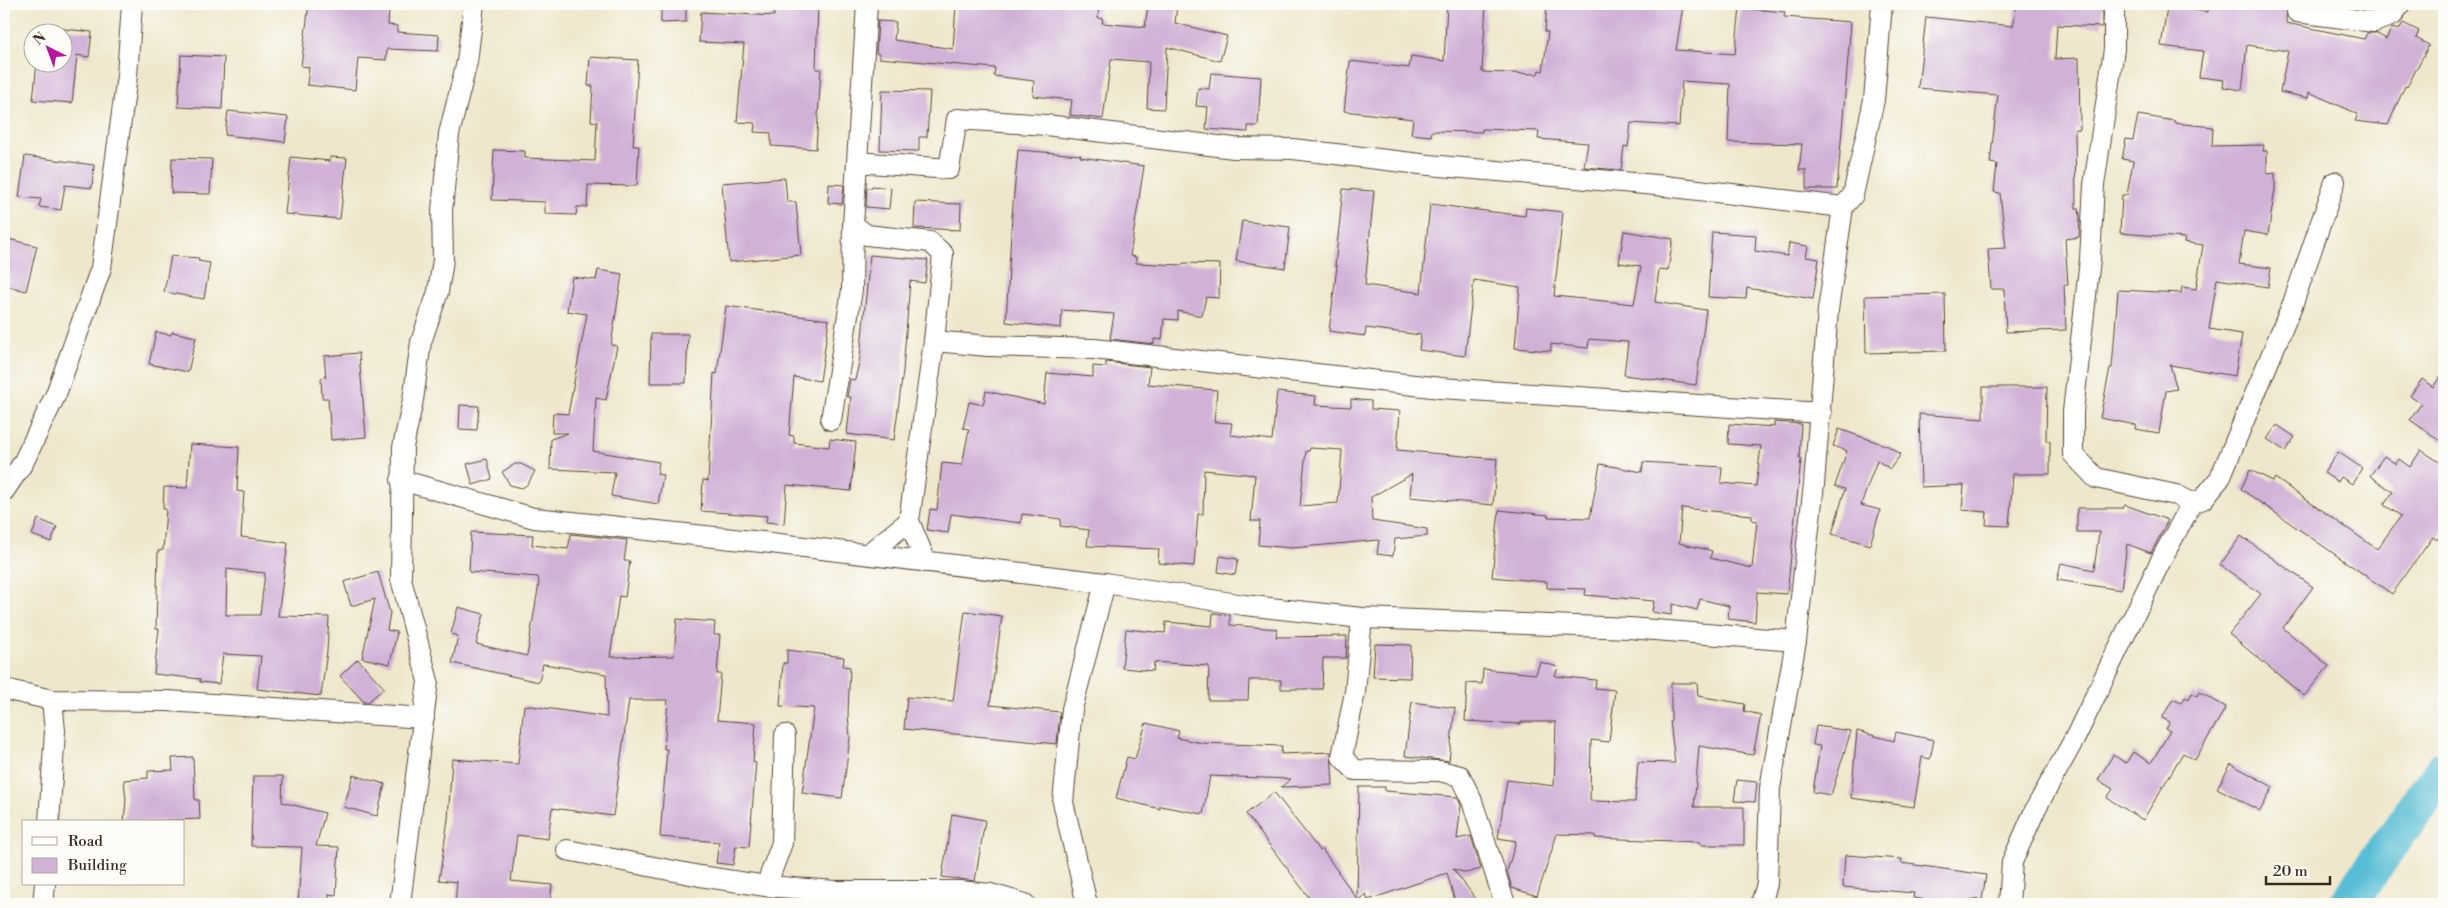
<svg xmlns="http://www.w3.org/2000/svg" width="2448" height="908" viewBox="0 0 2448 908" font-family="'Libre Bodoni',serif">
<style>
.lines{fill:none;stroke-linecap:round;stroke-linejoin:round}
.river{stroke:#58bed5;stroke-width:38}
.building{fill:#d0b2d7;fill-rule:evenodd}
.minor-casing{stroke:#564638;stroke-width:22}
.minor{stroke:#fff;stroke-width:20}
</style>
<rect width="100%" height="100%" fill="#fdfcf7"/>
<filter id="ink" filterUnits="userSpaceOnUse"><feTurbulence type="fractalNoise" baseFrequency=".02" numOctaves="2"/><feDisplacementMap in="SourceGraphic" scale="10" xChannelSelector="R" yChannelSelector="G"/><feConvolveMatrix kernelMatrix="1 2 1 2 8 2 1 2 1" color-interpolation-filters="sRGB"/></filter>
<filter id="wash" filterUnits="userSpaceOnUse"><feTurbulence type="fractalNoise" baseFrequency=".0096" numOctaves="4" result="noise"/><feDisplacementMap in="SourceGraphic" scale="20" xChannelSelector="R" yChannelSelector="G"/><feGaussianBlur stdDeviation="1.12" result="paint"/><feColorMatrix in="noise" values="0 0 0 0 0 0 0 0 0 0 0 0 0 0 0 0 0 1.4 0 .05"/><feComposite in="paint" operator="in"/></filter>
<g filter="url(#wash)">
<rect width="100%" height="100%" fill="#efe7cc"/>
<g class="lines">
<path class="river" d="M2347,904L2444,769"/>
</g>
<g id="blocks">
<g class="building">
<path d="M309,4L389,10L388,25L397,26V32L439,35L438,51L387,49L386,60L358,58L355,90L307,85L309,67L301,66Z"/>
<path d="M661,4H686V22L661,23Z"/>
<path d="M774,4H818L816,69H821L816,149L771,146V133L754,132L755,123L737,122L744,44L699,42L701,12L774,16Z"/>
<path d="M1001,4H1099L1098,18L1103,19L1102,23L1145,27L1148,4H1177L1175,23L1227,36L1220,61L1167,47L1164,109L1147,108L1149,62L1111,59L1103,119L1070,115L1072,100L1033,96L1034,81L994,76L995,68L879,58V54L876,53L878,21L896,22L894,40L953,49L956,5L1001,8Z"/>
<path d="M1447,4H1486L1482,72L1538,74L1539,70L1543,71L1548,32H1545L1547,4H1670L1683,6L1676,50L1735,54L1740,8L1785,12L1784,17L1851,22L1837,189H1806V170H1799L1802,144L1728,142L1730,84L1682,81L1679,126L1631,123L1628,147L1624,146L1621,170L1584,167L1588,143L1538,139L1539,131L1482,129V132L1432,131L1431,136L1411,134L1413,119L1344,111L1350,61L1409,68L1411,56L1444,61Z"/>
<path d="M2017,4H2102V27L2057,25L2055,59L2079,58L2080,129H2075L2076,208H2079L2080,218L2079,237L2065,239L2068,285H2064L2066,330L2006,332L2004,289H1991L1988,249L2006,248L2000,193L1994,192L1997,164L1990,163L1998,95L1918,88L1926,17L2013,26Z"/>
<path d="M2209,4H2287L2286,23L2364,39L2367,33H2376L2386,39L2392,28L2399,30L2403,23L2419,31L2416,38L2429,45L2407,87L2405,86L2388,125L2355,121L2358,114L2309,92L2308,98L2280,92L2288,51L2247,45L2242,90L2223,87L2224,80L2199,77L2203,51L2161,46L2167,7L2208,12Z"/>
<path d="M47,27L92,32L89,57L77,55L72,103L33,100L37,63L62,62V32H46Z"/>
<path d="M181,55L224,57L222,109L178,107Z"/>
<path d="M590,57L638,60L633,146H639L637,186L588,185L587,207H577L576,215L545,214V202L492,200L494,150L525,151V158L595,161L597,122L591,121L593,86H588Z"/>
<path d="M1211,73L1261,77L1258,126H1248V132L1206,129L1208,107L1196,106L1198,88L1209,89Z"/>
<path d="M882,90L930,91L927,137H919V151L880,150Z"/>
<path d="M228,111L288,117L285,142L225,135Z"/>
<path d="M2138,115L2175,121V123L2213,127L2212,146L2264,145L2263,151H2267V174L2275,173V189L2268,235L2244,231L2239,264L2271,268L2268,287L2217,279L2209,329L2242,334L2235,376L2170,365L2177,389L2166,391L2159,433L2135,429L2136,425L2100,418L2110,368H2112L2118,290L2181,293L2182,287L2196,289L2203,245L2184,242L2185,238L2120,233L2122,195H2127L2133,161L2122,159L2126,139L2133,140Z"/>
<path d="M1018,150L1081,155L1080,157L1144,166L1130,256L1136,257V263L1183,265V263L1220,264L1219,298L1206,297L1202,316L1178,311V320L1164,319L1162,340L1154,339V344L1110,339L1114,314L1062,310L1061,328L1006,322L1012,215Z"/>
<path d="M25,156L94,165L92,188L65,185L61,210L39,207L41,199L19,197Z"/>
<path d="M291,157L330,161V157L347,158L340,219L285,214Z"/>
<path d="M172,158L212,159L210,194L171,193Z"/>
<path d="M785,178L787,202H796L801,255L729,262L722,183Z"/>
<path d="M829,184L844,185L842,204L828,203Z"/>
<path d="M872,186L891,188L889,209L866,207L867,187L871,188Z"/>
<path d="M1343,189L1374,191L1365,285L1421,293L1430,204L1525,216L1526,208L1563,212L1554,296L1634,304L1641,266L1619,263L1624,231L1673,239L1668,270L1659,269L1655,302L1706,310L1696,385L1624,375L1628,342L1589,339L1588,348L1551,344V351L1515,348L1520,287L1474,280L1465,356L1419,350L1421,335L1366,328L1365,336L1329,331L1337,266H1335Z"/>
<path d="M915,202L961,204L960,230L914,228Z"/>
<path d="M1242,221L1290,227L1285,268L1236,261Z"/>
<path d="M1712,232L1756,235L1755,251L1787,256L1789,243L1808,246L1806,257L1819,259L1813,299L1747,288L1746,299L1708,297Z"/>
<path d="M4,238L37,246L26,291L4,285Z"/>
<path d="M870,255L928,260L925,283L910,281L903,371L894,440L847,434L851,397H847L850,379L855,380L860,358Z"/>
<path d="M171,256L199,258L198,261L210,263L204,299L164,292Z"/>
<path d="M598,270L622,274L611,345L617,346L606,400L596,398L593,451L659,462L657,474L663,475L658,504L611,496L615,472L550,469L551,439L568,433H552L553,413L568,414L587,314L567,311L572,277L596,280Z"/>
<path d="M1945,294L1946,351L1866,353L1865,296Z"/>
<path d="M726,306L829,320L820,381L794,377L789,435L794,436V443L829,447L830,439L856,442L851,491L787,485L784,524L766,522L767,516L701,511L703,480L708,481L714,373L717,374Z"/>
<path d="M156,332L171,335L172,332L196,337L188,372L149,364Z"/>
<path d="M651,334H688L686,383H650Z"/>
<path d="M359,353L366,437L331,440L328,398H322L321,378L326,377L324,356Z"/>
<path d="M1106,362L1150,367L1148,384L1217,390L1214,422L1232,423L1230,435L1272,440L1277,392L1316,396L1315,405L1351,407V399L1371,401V409L1400,411L1397,450L1497,459L1493,505L1410,497L1412,474L1371,497L1372,521L1427,529V536L1395,539L1393,556L1377,554L1379,540L1292,548L1258,545L1260,521H1251L1255,475L1204,470L1203,514H1198L1194,566L1158,563L1159,549L1087,546L1089,530L1060,526L1061,519L1022,514L1021,523L951,514L948,533L927,530L930,509L937,510L942,463L962,465L969,429L963,428L969,402L983,405L986,391L1044,404L1047,373L1093,377V366L1106,367ZM1310,448L1342,450L1338,503L1300,506L1306,451H1309Z"/>
<path d="M2444,371V443L2410,420L2421,404L2410,396L2422,379L2433,387Z"/>
<path d="M1983,387H2047L2046,441H2050V474H2013L2009,526L1986,525L1987,512L1962,510L1964,485L1921,487L1919,414L1983,419Z"/>
<path d="M460,405L479,406L477,430L459,429Z"/>
<path d="M1774,422L1801,424L1799,459H1801L1787,594L1757,592L1755,622L1728,619L1729,606L1700,599L1697,610L1673,604L1671,615L1652,612L1654,601L1585,595L1586,589L1547,588V582L1492,577L1499,510L1548,515V517L1590,518L1600,464L1642,472L1643,462L1722,467L1721,483L1756,486L1761,446L1728,444L1729,424L1774,427ZM1682,508L1752,515V520L1757,521L1752,568L1710,558L1712,551L1679,543Z"/>
<path d="M2277,425L2295,437L2285,451L2267,439Z"/>
<path d="M1839,429L1888,446L1901,454L1890,469L1877,460L1861,505L1880,510L1870,545L1832,534L1845,489L1835,486L1847,451L1833,446Z"/>
<path d="M190,444L239,447L237,491L244,492L241,537L288,543L278,616L329,617L327,651L321,696L257,689L261,656L223,654L219,684L200,682V679L154,674L159,629H156L158,551L163,550L166,509H163L164,487L187,488ZM227,569L265,573L260,615H226Z"/>
<path d="M2421,450L2444,465V529L2437,540L2433,537L2392,594L2241,489L2250,470L2273,481L2275,478L2377,549L2401,516L2384,505L2393,492L2370,476L2384,456L2396,464L2399,459L2410,467Z"/>
<path d="M2338,452L2362,468L2352,484L2341,477L2338,482L2324,473Z"/>
<path d="M487,459L492,479L473,485L467,464Z"/>
<path d="M515,464H521L535,471L528,484L522,488L510,485L502,472Z"/>
<path d="M2125,505L2168,520L2151,553L2127,544L2121,590L2057,580L2061,563L2094,570L2099,532H2077V508H2123Z"/>
<path d="M38,519L57,527L51,542L32,535Z"/>
<path d="M471,532L533,535L532,545L568,549L571,534L627,540L624,561H630L625,597L619,596L610,657L674,656L677,619L715,622L714,635H720L717,674H721L717,720L756,723L753,762L756,763L749,847L736,846L733,865L716,863L719,842L660,837L667,749H664L668,700H629L613,816L552,808L548,839L517,835L511,881L552,885L550,904H455L457,882L439,880L448,819L452,759L518,764L524,705L607,717L606,674L543,664L539,682L452,663L458,636L451,634L458,607L484,614L476,644L527,656L539,583L538,577L469,572Z"/>
<path d="M2241,536L2313,587L2283,628L2329,666L2304,696L2229,634L2261,594L2220,565Z"/>
<path d="M1220,556L1238,559L1235,575L1218,572Z"/>
<path d="M378,572L390,613L387,630L397,632L390,664L362,658L375,599L351,606L344,582Z"/>
<path d="M965,611L1002,616L990,705L1060,712L1057,744L904,729L907,697L953,701Z"/>
<path d="M1213,613L1230,615V625L1277,629L1276,637L1347,636L1346,658H1323L1322,689H1281V680H1249L1248,700H1208L1209,666L1154,662L1153,671L1122,668L1126,629L1165,633L1166,622L1212,626Z"/>
<path d="M1375,644L1411,645L1410,678L1373,677Z"/>
<path d="M787,650L844,657L843,666L850,667L848,714L850,738L842,798L802,793L814,708L780,706L783,663H787Z"/>
<path d="M358,659L384,688L368,702H364L340,676Z"/>
<path d="M1540,662L1558,667L1555,676L1596,680L1595,688L1615,690L1609,742L1591,740L1590,801L1635,802L1638,762L1675,763L1670,721L1671,720V683H1697L1698,696L1745,704L1744,711L1761,715L1753,755L1699,746L1694,807H1744V845H1700V842L1595,838V835L1557,834L1537,896L1512,888L1507,871L1516,841L1498,838L1507,780L1554,786L1556,722H1521V724L1465,721L1467,683L1482,684L1483,669L1536,674Z"/>
<path d="M2199,692L2226,707L2195,760L2183,753L2143,820L2107,798L2113,789L2098,780L2113,755L2126,763L2133,752L2151,763L2170,731L2166,729L2170,722L2162,718L2173,699L2181,703L2185,697L2189,699L2192,693L2197,696Z"/>
<path d="M1412,702L1455,708L1449,761L1405,756Z"/>
<path d="M1146,723L1179,731L1177,738L1202,743L1282,746L1281,754L1331,752L1333,785L1281,787L1291,779L1210,776L1203,814L1160,806V809L1116,798L1127,757L1135,759Z"/>
<path d="M1816,726L1851,731L1831,795L1813,792L1820,746L1813,745Z"/>
<path d="M1857,731L1894,741L1896,732L1934,740L1930,759L1922,757L1914,807L1851,798Z"/>
<path d="M193,757L195,800H199L200,819L124,822L126,800L124,780L148,778V771L173,770L172,758Z"/>
<path d="M2231,764L2273,787L2260,811L2217,788Z"/>
<path d="M353,775L385,784L377,816L344,807Z"/>
<path d="M253,776H283L282,802L325,813L316,846L339,847L336,895L329,894V904H298L302,847L251,846Z"/>
<path d="M1737,780L1757,782L1755,802L1734,801Z"/>
<path d="M1359,787H1385V791L1457,797L1461,805L1457,839L1471,836L1481,869L1466,873L1453,869L1480,904H1456L1447,873L1368,900L1366,894L1358,900L1361,904H1314L1246,814L1274,792L1320,851L1322,849L1357,899Z"/>
<path d="M952,814L985,820L975,881L942,877Z"/>
<path d="M1845,855L1902,859L1901,863L1986,875L1982,900L1972,899L1971,904H1958L1913,898L1914,893L1843,887Z"/>
</g>
</g>
</g>
<g filter="url(#ink)">
<use href="#blocks" fill-opacity="0" stroke="#564638" stroke-width="1"/>
<g class="lines">
<g class="minor-casing">
<g id="minor">
<path d="M2114,4V49L2094,185L2090,259L2073,412V454L2096,478L2176,495L2192,503"/>
<path d="M2300,4L2297,12L2374,22L2393,15L2400,4"/>
<path d="M857,162L949,169L957,119L1046,125L1234,148L1293,149L1429,165L1656,185L1843,207"/>
<path d="M853,225L867,235L930,242L943,254L934,341L909,521L926,562"/>
<path d="M934,341L988,346L1094,349L1441,388L1821,413"/>
<path d="M831,420L852,290L853,225L867,4"/>
<path d="M401,480L534,518L771,543L1105,583L1244,605L1362,618L1629,628L1796,641"/>
<path d="M4,491L23,463L56,394L101,268L127,76L132,4"/>
<path d="M868,554L909,521"/>
<path d="M1362,618L1355,692L1342,757L1355,770L1440,771L1460,776L1472,801L1505,904"/>
<path d="M4,689L52,700L168,701L424,718"/>
<path d="M785,735L782,843L766,886L836,891H959L991,894L1025,904"/>
<path d="M49,822L55,731L52,700"/>
<path d="M567,850L700,876L766,886"/>
<path d="M43,904L45,884"/>
<path d="M400,904L428,681L401,579L403,447L413,400L421,342L438,292L443,260L442,211L449,134L467,62L474,4"/>
<path d="M1087,904L1063,802L1072,709L1105,583"/>
<path d="M1761,904L1767,884L1770,788L1796,641L1814,484L1828,310L1843,207L1853,195L1874,100L1882,4"/>
<path d="M2009,904L2012,862L2036,808L2075,738L2163,556L2192,503L2203,499L2220,478L2293,303L2335,182"/>
</g>
</g>
<use href="#minor" class="minor"/>
</g>
</g>
<rect width="2448" height="908" fill="none" stroke="#fdfcf7" stroke-width="20"/>
<rect x="22" y="820" width="162" height="65" fill="#fdfcf7" stroke="#afa8a0"/>
<rect x="32" y="837" width="25" height="8" fill="#ffffff" stroke="#afa8a0"/>
<text x="68" y="846" font-size="15" fill="#3b2a1e">Road</text>
<rect x="32" y="858" width="25" height="15" fill="#d0b2d7" stroke="#afa8a0"/>
<text x="68" y="870" font-size="15" fill="#3b2a1e">Building</text>
<g transform="translate(48 48) rotate(318)"><circle r="24" fill="#fdfcf7" stroke="#afa8a0"/>
<path d="M0-4L9 19L0 12L-9 19Z" fill="#b5179e"/>
<text y="-8" font-size="14" font-weight="bold" text-anchor="middle" fill="#3b2a1e">N</text>
</g>
<path d="M2266 876v8h64v-8" fill="none" stroke="#3b2a1e" stroke-width="2.5"/>
<text x="2273" y="876" font-size="15" fill="#3b2a1e" stroke="#fdfcf7" stroke-width="4" paint-order="stroke">20 m</text>
</svg>
